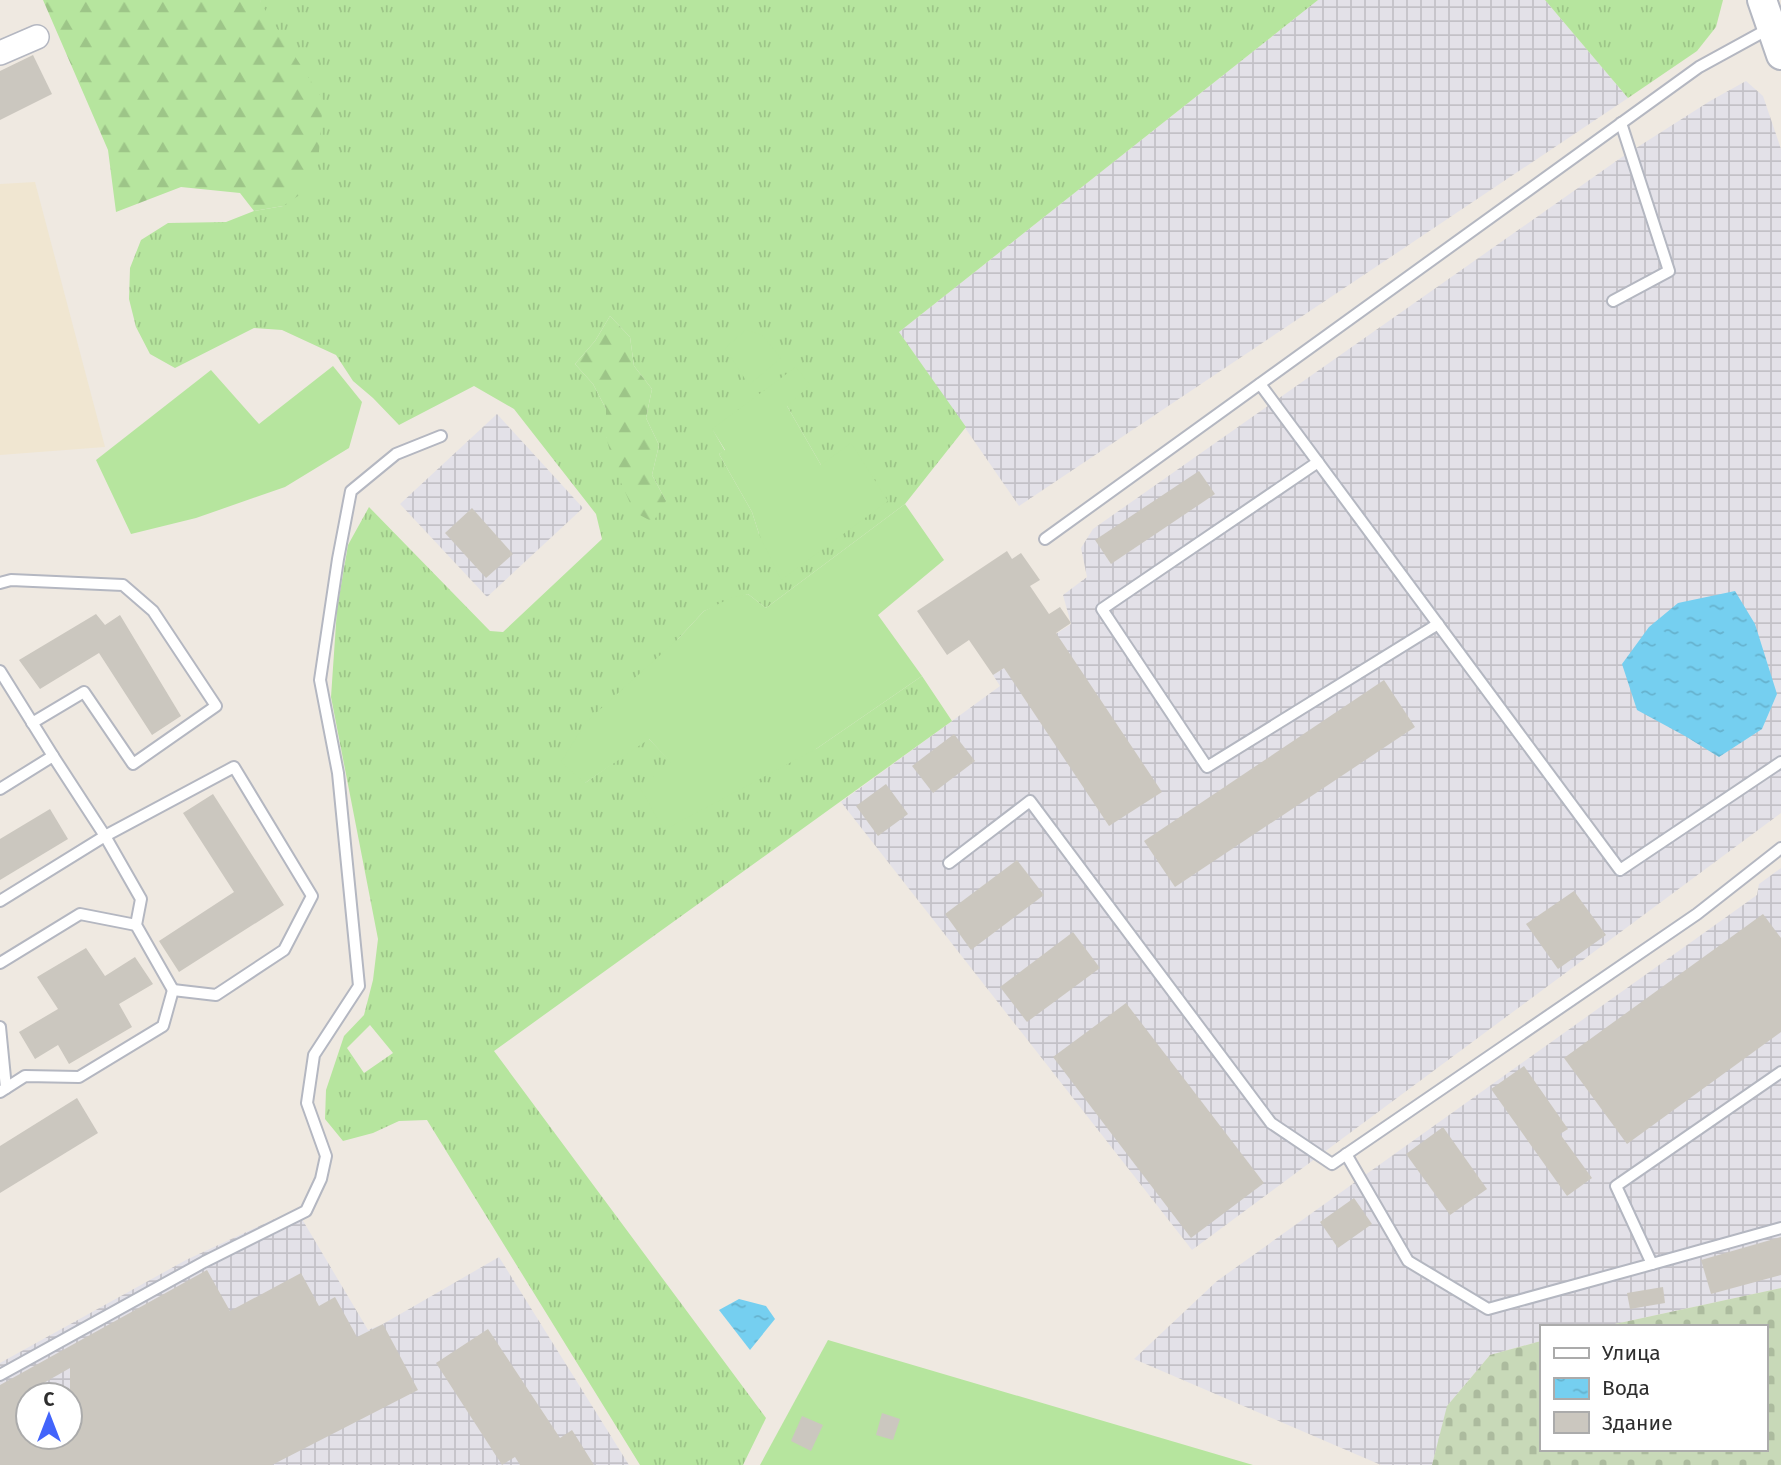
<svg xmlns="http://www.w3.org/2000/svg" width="1781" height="1465" viewBox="0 0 1781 1465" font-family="'Fira Sans',sans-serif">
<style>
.industrial{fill:url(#industrial-grid);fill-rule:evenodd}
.education{fill:#f0e6d1}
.grass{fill:url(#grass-tufts);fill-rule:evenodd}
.forest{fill:url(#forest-firs)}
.cemetery{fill:url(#cemetery-stones)}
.garden{fill:#b6e59e}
.water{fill:url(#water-ripples)}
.building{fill:#cbc7bf;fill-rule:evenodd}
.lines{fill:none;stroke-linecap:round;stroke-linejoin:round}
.service-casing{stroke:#b4b7c1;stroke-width:14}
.minor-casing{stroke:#b4b7c1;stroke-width:26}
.tertiary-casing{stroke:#b4b7c1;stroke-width:32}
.service{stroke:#fff;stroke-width:10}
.minor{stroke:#fff;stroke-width:23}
.tertiary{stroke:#fff;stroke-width:28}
</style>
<defs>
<pattern id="industrial-grid" width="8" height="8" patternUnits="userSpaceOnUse" patternTransform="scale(1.75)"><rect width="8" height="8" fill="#e3e1e8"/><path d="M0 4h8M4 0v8" fill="none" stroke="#c3c1c7"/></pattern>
<pattern id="grass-tufts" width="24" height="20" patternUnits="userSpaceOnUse" patternTransform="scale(1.75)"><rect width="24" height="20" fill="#b6e59e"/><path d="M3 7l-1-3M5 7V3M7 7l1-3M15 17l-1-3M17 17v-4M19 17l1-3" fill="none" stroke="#9dc588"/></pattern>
<pattern id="forest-firs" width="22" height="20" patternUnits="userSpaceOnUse" patternTransform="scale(1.75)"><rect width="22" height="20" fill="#b6e59e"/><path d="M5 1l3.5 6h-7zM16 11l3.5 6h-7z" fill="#9dc588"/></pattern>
<pattern id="cemetery-stones" width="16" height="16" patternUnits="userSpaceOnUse" patternTransform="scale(1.75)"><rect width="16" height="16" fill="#c8d9b8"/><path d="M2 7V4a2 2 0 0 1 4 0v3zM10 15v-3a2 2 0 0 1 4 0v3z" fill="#acbb9e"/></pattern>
<pattern id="water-ripples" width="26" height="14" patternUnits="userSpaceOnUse" patternTransform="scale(1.75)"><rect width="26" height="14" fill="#75cff0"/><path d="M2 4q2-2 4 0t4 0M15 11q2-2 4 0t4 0" fill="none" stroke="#66b2ce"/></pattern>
</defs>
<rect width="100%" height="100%" fill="#efe9e1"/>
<g class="industrial">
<path d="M1318,0H1545L1628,98L1019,506L899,332Z"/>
<path d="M1746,81L1763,96L1781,149V813L1192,1250L841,802L1000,686L993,675L1071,624L1063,595L1087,577L1081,548L1093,529L1622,157L1710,101Z"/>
<path d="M497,414L583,508L487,597L400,504Z"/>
<path d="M1781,868V1288L1601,1327H1541V1341L1490,1355L1448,1405L1432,1465H1381L1134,1359L1217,1281L1757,895L1759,884Z"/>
<path d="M296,1209L368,1330L383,1324L499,1257L629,1465H0V1363L186,1260ZM28,1395H70V1437H28Z"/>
</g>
<path class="education" d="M35,182L105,447L0,455V184Z"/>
<g class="grass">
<path d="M260,0H1318L899,332L966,427L905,504L766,608L748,594L704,611L678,639L585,783L648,738L673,764L816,749L922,676L952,721L494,1051L766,1418L743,1465H640L427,1120L399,1121L373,1133L343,1141L325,1119L326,1090L344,1036L364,1015L373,980L378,939L331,697L337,609L348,545L369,507L490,631L503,632L602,539L596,514L514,409L474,386L399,425L373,398L353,381L336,355L282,330L254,328L175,368L150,354L136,327L129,299L130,268L141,240L168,223L226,222L254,211L283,206ZM610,316L630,337L634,366L652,389L646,418L659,445L652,475L666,501L606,437V409L593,384L575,364L595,341ZM787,406L821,465L759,534L752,512L719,454L725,451L713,430ZM370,1025L393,1053L364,1073L347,1048Z"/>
<path d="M1545,0H1723L1716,27L1697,51L1628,98Z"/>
</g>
<g class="forest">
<path d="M43,0H260L262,5L323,100L318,164L307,190L283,206L254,211L240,193L181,187L116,212L108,150Z"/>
<path d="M610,316L630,337L634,366L652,389L646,418L659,445L652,475L666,501L653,522L634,512L615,469L606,437V409L593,384L575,364L595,341Z"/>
</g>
<path class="cemetery" d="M1781,1288V1465H1432L1447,1406L1490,1355L1541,1341V1449H1765V1327H1601Z"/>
<g class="garden">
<path d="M746,330L762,335L781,358L749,385L725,348Z"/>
<path d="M333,366L362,402L349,448L285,487L196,518L131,534L96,460L211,370L259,424Z"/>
<path d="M796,367L810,385L787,406L821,465L851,443L888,501L781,580L759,534L752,512L719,454L725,450L712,429Z"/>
<path d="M905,504L944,560L878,615L922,676L816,749L664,830L639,786L672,764L649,739L585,783L561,762L586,722L678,639L704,611L731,598L748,594L766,608Z"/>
<path d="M828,1340L1253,1465H760Z"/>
</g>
<g class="water">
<path d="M1735,591L1755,624L1777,694L1762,729L1719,757L1685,736L1637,710L1622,664L1649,627L1678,603Z"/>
<path d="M739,1299L766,1306L775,1319L750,1350L719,1310Z"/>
</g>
<g class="building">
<path d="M33,55L52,94L0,120V71Z"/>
<path d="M1199,471L1215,494L1111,564L1095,540Z"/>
<path d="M472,508L513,554L486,578L445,533Z"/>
<path d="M1007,551L1012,559L1021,553L1040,580L1030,586L1049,614L1060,607L1071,623L1056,633L1162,792L1109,826L1004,668L993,675L969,640L947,655L917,611Z"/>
<path d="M96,614L105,625L120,615L181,716L152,735L99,653L40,689L19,660Z"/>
<path d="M1384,680L1415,727L1175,887L1144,841Z"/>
<path d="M954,734L975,761L933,793L912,766Z"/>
<path d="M886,784L908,814L878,836L856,806Z"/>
<path d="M213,794L284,905L179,972L159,941L234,892L183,813Z"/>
<path d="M50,809L68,839L0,880V839Z"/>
<path d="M1017,860L1044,895L971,950L945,914Z"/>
<path d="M1574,891L1606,935L1558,969L1526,924Z"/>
<path d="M1763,914L1781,938V1032L1627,1144L1564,1058Z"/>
<path d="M1073,932L1100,968L1027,1022L1000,987Z"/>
<path d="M86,948L105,976L135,957L153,984L119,1004L132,1027L69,1064L58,1045L35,1059L19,1032L58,1009L37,977Z"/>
<path d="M1126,1003L1264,1183L1191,1238L1053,1057Z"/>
<path d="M1524,1066L1568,1129L1560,1134L1592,1178L1567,1196L1491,1089Z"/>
<path d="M77,1098L98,1133L0,1193V1146Z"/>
<path d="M1443,1127L1487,1189L1450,1215L1406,1154Z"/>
<path d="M1354,1198L1372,1224L1338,1248L1320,1222Z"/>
<path d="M1781,1237V1275L1711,1294L1701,1260Z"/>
<path d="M207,1270L230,1311L301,1273L319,1306L335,1297L357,1337L383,1324L418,1390L272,1465H0V1385ZM70,1368V1437H28V1392Z"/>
<path d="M1663,1287L1665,1303L1630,1309L1627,1293Z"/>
<path d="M488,1329L560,1438L572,1430L594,1465H520L515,1457L502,1465L436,1363Z"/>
<path d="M882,1413L900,1419L893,1440L876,1435Z"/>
<path d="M802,1416L823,1425L811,1451L791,1441Z"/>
</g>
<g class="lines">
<g class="service-casing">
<g id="service">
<path d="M1613,301L1669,271L1621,123"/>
<path d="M1260,384L1620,870L1781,762"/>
<path d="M1318,462L1102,609L1207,767L1438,624"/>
<path d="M1045,539L1699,67L1772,27"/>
<path d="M0,583L11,580L123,585L153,611L216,706L133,764L84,692L32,723"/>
<path d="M0,671L53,756"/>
<path d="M0,789L53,756L105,836L141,899L136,925L173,990"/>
<path d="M949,863L1030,801L1271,1123L1332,1164L1697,914L1781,848"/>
<path d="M0,901L105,836L234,767L312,896L284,950L216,995L173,990L163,1026L79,1077L25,1076L0,1092"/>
<path d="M0,963L80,914L136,925"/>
<path d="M0,1027L6,1088"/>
<path d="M1346,1154L1408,1261L1488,1309L1652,1264L1616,1186L1781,1072"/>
<path d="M1652,1264L1781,1228"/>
<path d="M0,1375L204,1262L306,1211L321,1179L326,1156L307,1103L314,1055L359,986L338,773L320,680L338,559L351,491L396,454L441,436"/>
</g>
</g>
<g class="minor-casing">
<path id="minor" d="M0,53L37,37"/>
</g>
<g class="tertiary-casing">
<path id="tertiary" d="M1762,0L1781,55"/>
</g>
<use href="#service" class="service"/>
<use href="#minor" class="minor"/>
<use href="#tertiary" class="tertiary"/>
</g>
<rect x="1540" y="1325" width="228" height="126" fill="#ffffff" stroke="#ababab" stroke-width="2"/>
<rect x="1554" y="1348" width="35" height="10" fill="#ffffff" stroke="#ababab" stroke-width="2"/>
<text x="1602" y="1360" font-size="21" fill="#2e2e2e">Улица</text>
<rect x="1554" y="1378" width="35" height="21" fill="url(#water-ripples)" stroke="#ababab" stroke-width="2"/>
<text x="1602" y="1395" font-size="21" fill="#2e2e2e">Вода</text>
<rect x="1554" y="1412" width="35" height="21" fill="#cbc7bf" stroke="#ababab" stroke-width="2"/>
<text x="1602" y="1430" font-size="21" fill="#2e2e2e">Здание</text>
<g transform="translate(49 1416)"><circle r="33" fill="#ffffff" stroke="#ababab" stroke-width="2"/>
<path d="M0-5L12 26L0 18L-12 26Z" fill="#4264fb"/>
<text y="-10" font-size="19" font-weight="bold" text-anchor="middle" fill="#2e2e2e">С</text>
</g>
</svg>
